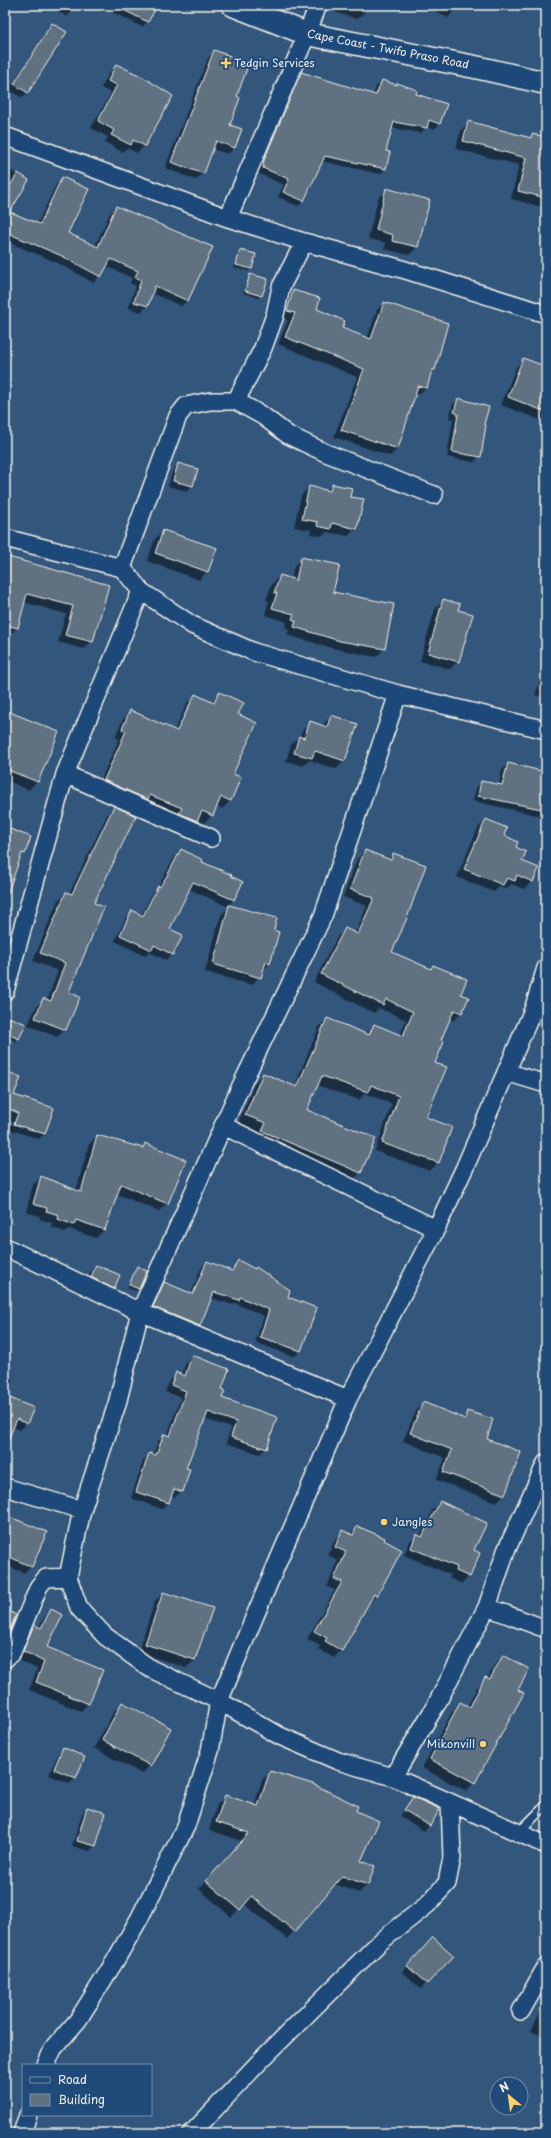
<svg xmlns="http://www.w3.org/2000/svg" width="551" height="2138" viewBox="0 0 551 2138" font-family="'Playpen Sans',sans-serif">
<rect width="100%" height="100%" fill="#32567c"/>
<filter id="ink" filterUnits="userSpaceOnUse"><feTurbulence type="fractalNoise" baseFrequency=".025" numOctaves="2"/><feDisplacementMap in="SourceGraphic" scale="8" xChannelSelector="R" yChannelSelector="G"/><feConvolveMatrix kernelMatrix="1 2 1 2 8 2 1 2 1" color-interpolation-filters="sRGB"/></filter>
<g filter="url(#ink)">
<path fill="#0007" fill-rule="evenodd" d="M49 5H77L67 17Z
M90 5H143L147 22 142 27 107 9 104 12Z
M338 5H366L364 13 357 19 335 12Z
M425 5H458L448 18Z
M53 25 28 92 22 98 9 90 47 30Z
M214 51 235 97 229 126 234 148 228 154 212 149 203 173 196 180 165 168 208 58Z
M116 66 172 97 144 146 137 153 127 148 122 152 105 142 108 137 91 128 111 93 101 88 109 73Z
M302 74 373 95 376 87 382 81 396 86 398 84 415 95 440 124 434 129 426 127 421 133 392 128 385 152V169L380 174 321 161 303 201 298 206 278 197 284 185 258 173 259 166 296 79Z
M468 123 529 138 532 135 546 138V208L511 199 519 165 456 149 461 130Z
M5 167 27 180 8 212 37 224 56 185 62 178 67 234 95 246 110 213 116 207 188 300 181 306 152 293 147 306 141 312 128 308 136 286 130 283 132 278 106 266 94 283 56 262 5 241Z
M387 190 429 200 417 247 409 255 384 249 386 243 368 239 378 198Z
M241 251 255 255 249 271 234 268Z
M251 275 266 280 259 298 243 293Z
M293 291 341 328 367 339 377 310 384 303 434 370 430 373 426 388 418 395 415 394 397 449 390 456 334 437 357 377 278 344 288 320 280 318 286 298Z
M524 359 546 374V422L501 405 516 367Z
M459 399 482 425 480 456 474 462 447 457 453 419 449 418 453 404Z
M179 464 197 469 192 486 187 491 168 486 173 469Z
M332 485 349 497 356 528 348 536 327 532 322 536 310 534 311 530 294 527 301 496 309 487 326 491Z
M163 531 207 571 199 580 147 561 155 539Z
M5 557 108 585 92 641 84 649 58 642 66 614 24 602 17 628 9 635 5 634Z
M302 558 332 593 393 605 384 649 376 657 332 648 287 635 289 629 285 627 287 622 265 615 269 601 266 600 272 584 280 576 291 579 294 566Z
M444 600 457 610 458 661 450 669 420 661 435 609Z
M546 664V699L535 695Z
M220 693 237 715 232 775 240 778 230 801 222 809 216 806 212 815 204 823 197 820 189 828 97 788 119 739 115 737 123 719 131 712 174 731 187 703 195 695 211 702ZM189 703H191L175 736 174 735Z
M5 711 37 781 29 790 5 780Z
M331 716 344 761 336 769 309 760 303 766 286 761 291 745 299 737 302 731 310 722 322 726Z
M508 764 546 772V817L473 801 476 788 481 782 499 785 502 770Z
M114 808 92 904 68 993 65 1029 57 1037 28 1025 36 1007 43 1000 47 1001 58 971 33 961 58 900 66 893 69 894 107 815Z
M486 820 515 848 520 862 532 881 524 889 511 884 506 889 500 886 494 892 457 877 478 828Z
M181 850 234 900 227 906 189 889 169 929 172 954 166 960 149 952 145 956 115 941 126 918 132 911 141 916 152 894 158 887 175 856Z
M365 851 388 860 393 854 391 952 430 970 433 966 459 995 467 998 461 1013 453 1021 449 1019 440 1041 433 1063 424 1118 438 1162 430 1171 375 1151 392 1104 365 1093 359 1100 317 1085 306 1110 374 1139 360 1173 352 1181 255 1139 258 1132 238 1123 255 1082 263 1074 294 1087 319 1027 327 1019 365 1035 374 1025 400 1035 406 1020 379 1008 374 1013 314 982 337 937 345 929 355 934 367 906 343 897 357 859Z
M228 906 276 919 273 931 270 963 252 985 205 972 221 915 229 907Z
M9 1018 18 1039 16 1041 5 1037V1025Z
M5 1072 12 1096 45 1133 39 1139 5 1128V1122L43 1134V1132L5 1120Z
M97 1136 141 1148 145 1144 167 1203 159 1211 117 1194 104 1230 96 1238 69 1229 65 1232 51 1227 52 1223 39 1219 40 1216 26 1212 33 1185 41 1177 76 1191 89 1144Z
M238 1261 286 1297 316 1308 300 1351 294 1357 255 1342 264 1316 235 1303 233 1305 211 1298 199 1326 194 1332 148 1313 159 1289 165 1283 191 1294 201 1268 207 1262 230 1271Z
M96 1266 114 1288 108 1293 86 1283 91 1271Z
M137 1268 146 1271 136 1291 127 1288Z
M192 1356 220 1390V1399L266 1448 260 1454 226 1443 231 1428 204 1419 185 1468 182 1491 175 1497 170 1496 168 1502 162 1509 131 1498 143 1461 150 1454 153 1455 158 1441 165 1435 167 1436 181 1397 165 1392 170 1380 176 1374 181 1375 186 1363Z
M5 1397 27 1423 20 1430 12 1427 5 1444Z
M423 1403 461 1419 468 1413 486 1439 520 1452 504 1495 496 1502 436 1480 445 1458 403 1441 416 1411Z
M440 1502 473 1551 469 1576 462 1584 449 1578 451 1575 404 1555 409 1542 417 1535 419 1537 433 1509Z
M5 1515 45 1533 31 1566 24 1573 5 1565Z
M358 1527 376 1596 369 1603 341 1650 334 1658 318 1649 320 1646 307 1639 335 1590 327 1587 338 1560 327 1555 335 1539 343 1531 350 1534Z
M163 1593 195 1660 186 1668 138 1652 155 1601Z
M51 1610 46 1647 88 1703 81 1711 29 1690 37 1669 16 1659 27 1633 34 1626 38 1628 44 1618Z
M503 1656 517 1691 474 1783 466 1791 422 1768 452 1712 460 1704 467 1707 477 1687 487 1679 495 1664Z
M122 1703 150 1765 142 1774 94 1748 114 1711Z
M63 1749 83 1757 75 1778 69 1783 49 1775 58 1754Z
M271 1772 355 1811 360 1861 374 1866 367 1885 359 1893 334 1884 287 1939 244 1904 231 1917 199 1889 242 1841 209 1830 217 1805 225 1797 254 1806 262 1780Z
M413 1798 430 1825 424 1831 400 1816Z
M87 1808 105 1813 95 1846 89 1851 72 1846 82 1814Z
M428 1944 452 1956 421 1989 402 1972Z
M546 2000V2038L531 2031Z"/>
<path fill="#607281" stroke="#f4f1e8" d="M113 5H145L155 10 148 22Z
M52 23 67 32 28 93 14 84Z
M214 50 249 63 237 96 240 98 230 125 242 129 235 148 216 141 204 174 171 162Z
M116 64 143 77 173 96 145 146 133 140 131 145 111 135 114 130 98 121 117 85 108 81Z
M301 72 376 95 382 80 397 85V83L417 90 416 94 447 104 440 124 429 120 427 128 394 122 386 151 390 152 386 169 325 156 304 201 283 192 289 179 263 168 264 160Z
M468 121 531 138 532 134 546 137V198L518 191 526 158 463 141Z
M18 173 29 180 10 212 40 224 62 177 89 189 68 233 98 247 116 206 213 247 188 301 155 286 148 306 134 302 141 280 135 277 138 271 111 259 101 277 62 256 5 232V194Z
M386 188 430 200 418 247 392 241 393 235 376 230Z
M240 250 256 254 252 269 236 265Z
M250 274 268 279 262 296 245 291Z
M293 290 320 298 317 309 345 321 342 328 371 339 384 302 448 323 435 370H432L427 388 418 386 398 449 341 430 364 369 285 337 295 313 287 311Z
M523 358 544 366 542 371 546 373V412L508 397Z
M458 398 489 407 484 424 486 425 481 457 452 452 458 414 454 412Z
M178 463 198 469 193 486 173 481Z
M332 484 352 488 350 497 364 499 357 529 332 523 331 529 317 526 318 522 302 519 309 486 330 491Z
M163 530 217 548 208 572 155 553Z
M5 556 109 585 93 642 65 635 73 606 27 594 18 628 5 625Z
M301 557 340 565 333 592 394 604 385 649 340 641 294 627 296 621 292 619 294 614 272 608 277 593H274L280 575 296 580Z
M443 599 460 604 458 610 473 614 459 662 428 653Z
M219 692 244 703 238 714 257 723 233 774 241 777 231 801 221 797 213 816 202 811 197 821 179 813 182 808 150 795 148 799 144 798 104 780 126 731 122 729 130 710 177 731 195 694 214 703Z
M5 710 59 732 38 782 5 769Z
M331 715 358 724 345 761 315 751 312 758 294 753 299 736 304 738 310 721 327 727Z
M508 763 546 772V810L478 796 481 781 502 785Z
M114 806 136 816 94 903 104 907 69 992 80 997 66 1030 35 1018 43 998 51 1001 65 963 40 953 66 892 72 894Z
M486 819 507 828 504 835 518 842 516 847 526 852 522 861 539 868 533 882 517 875 515 881 507 878 503 885 464 869Z
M5 827 31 837 25 854 22 853 7 895H5Z
M181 849 203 860 202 862 232 875 231 876 243 882 234 900 193 882 170 929 183 935 173 955 154 945 152 950 120 935 132 910 143 916 158 886 160 887 168 874Z
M365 850 391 860 393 853 426 865 407 918 392 952 431 969 433 965 467 979 461 994 469 997 462 1013 454 1010 441 1040 444 1042 435 1063 447 1067 426 1117 452 1127 439 1163 382 1143 399 1096 371 1085 368 1092 322 1076 307 1110 376 1138 361 1173 262 1131 266 1123 245 1115 263 1073 297 1087 327 1018 369 1035 374 1024 403 1036 413 1012 386 999 383 1005 321 974 345 928 358 934 374 898 350 889Z
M229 905 277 918 274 930 279 932 270 964 266 962 261 978 213 964Z
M9 1017 26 1024 19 1039 5 1033V1026Z
M5 1071 21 1077 14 1095 54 1108 45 1134 14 1124 18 1113 9 1109 5 1115Z
M97 1135 143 1148 145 1143 186 1160 168 1204 121 1184 105 1230 76 1220 74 1225 58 1219 59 1215 46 1211 47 1208 33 1204 41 1176 81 1192Z
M238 1260 255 1269 256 1267 290 1290 288 1297 317 1308 301 1351 260 1337 269 1310 240 1297 239 1300 214 1292 200 1326 153 1307 164 1282 193 1294 207 1261 232 1271Z
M96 1265 120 1275 114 1289 91 1277Z
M137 1266 147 1271 139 1289 129 1285Z
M192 1355 229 1369 222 1389 225 1390 222 1398 277 1417 267 1449 231 1437 236 1422 208 1412 186 1468 190 1469 183 1492 174 1489 169 1503 136 1492 149 1453 156 1455 164 1434 170 1436 186 1391 171 1385 176 1372 185 1376Z
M5 1396 34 1408 27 1424 17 1419 5 1447Z
M423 1402 465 1419 467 1411 493 1419 487 1439 521 1452 505 1495 443 1472 452 1450 410 1433Z
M440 1501 487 1523 474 1550 480 1553 470 1577 456 1571 457 1567 411 1548 416 1534 422 1537Z
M5 1515 47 1532 32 1567 5 1555Z
M357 1526 385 1538 384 1540 402 1550 377 1596 374 1594 342 1651 325 1641 327 1638 314 1631 342 1582 334 1579 346 1552 335 1547 342 1530 353 1535Z
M163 1592 213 1608 195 1660 145 1644Z
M5 1609 16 1615 5 1642Z
M51 1609 63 1615 47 1647 103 1670 89 1704 36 1682 44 1662 23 1651 34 1625 41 1628Z
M503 1655 529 1669 518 1690 524 1693 475 1783 430 1759 460 1702 470 1707 485 1677 490 1679Z
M122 1702 171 1728 151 1766 102 1740Z
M63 1747 85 1757 76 1778 54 1769Z
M270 1771 313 1784 358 1806 356 1811 379 1821 361 1861 375 1866 368 1885 342 1876 295 1932 252 1896 240 1910 206 1881 249 1833 216 1822 225 1795 258 1806Z
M413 1797 440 1809 430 1826 404 1810Z
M87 1807 106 1813 96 1846 77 1841Z
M433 1937 454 1956 427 1984 407 1966Z"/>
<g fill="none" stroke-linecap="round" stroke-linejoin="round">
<g stroke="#f4f1e8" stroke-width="11">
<path id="service" d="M519 1832 546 1805"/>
</g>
<g stroke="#f4f1e8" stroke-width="20">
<path id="minor" d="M5 136 228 218 304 242 281 287 275 315 263 348 236 401 263 416 288 435 326 453 434 495
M228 218 307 34 318 5
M304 242 402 269 546 314
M5 538 122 568 141 591 192 625 254 652 398 694 546 730
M122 568 178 416 186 406 210 401H236
M141 591 65 774 211 838
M398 694 323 916 239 1090 140 1312 117 1404 82 1510 68 1577 79 1608 105 1636 151 1669 219 1701 280 1736 338 1761 393 1777 546 1845
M5 991 65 774
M506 1072 546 1084
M224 1126 436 1229
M5 1247 140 1312 348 1399
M5 1487 82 1510
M487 1607 546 1629
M5 1659 12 1652 39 1586 46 1578 68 1577
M393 1777 436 1705 487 1607 506 1551 546 1463
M521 2011 546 1967
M46 2065 53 2049 78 2020 115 1961 139 1919 186 1826 210 1751 219 1701 279 1559 348 1399 436 1229 465 1167 533 1010 546 968
M22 2133 28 2115
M192 2133 262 2059 380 1942 427 1905 447 1883 452 1858 450 1803"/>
</g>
<g stroke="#f4f1e8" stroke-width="25">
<path id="secondary" d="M233 5 307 34 480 68 546 83"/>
</g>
<use href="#service" stroke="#1f4a7a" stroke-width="8"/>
<use href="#minor" stroke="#1f4a7a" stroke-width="17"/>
<use href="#secondary" stroke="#1f4a7a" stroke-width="22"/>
</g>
</g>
<g fill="#ffd166" stroke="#1f4a7a" stroke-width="1.5">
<path d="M224 57h4v4h4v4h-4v4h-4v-4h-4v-4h4z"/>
<circle cx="384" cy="1522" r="4"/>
<circle cx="483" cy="1744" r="4"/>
</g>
<g text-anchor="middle" stroke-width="4" stroke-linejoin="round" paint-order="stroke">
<g font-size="11" fill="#f4f1e8" stroke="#1f4a7a">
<text transform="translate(388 49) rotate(11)" y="4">Cape Coast - Twifo Praso Road</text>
</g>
<g font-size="11" fill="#f4f1e8" stroke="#1f4a7a" text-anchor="start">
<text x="234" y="67">Tedgin Services</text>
<text x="392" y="1526">Jangles</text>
<text x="475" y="1748" text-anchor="end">Mikonvill</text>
</g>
</g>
<rect width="551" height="2138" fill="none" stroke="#1f4a7a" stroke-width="20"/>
<rect x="10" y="10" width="531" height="2118" fill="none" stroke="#f4f1e8" stroke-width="1.5" filter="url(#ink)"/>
<rect x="22" y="2064" width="130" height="52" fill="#1f4a7a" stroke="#748da6"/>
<rect x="30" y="2077" width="20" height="6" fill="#1f4a7a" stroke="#748da6"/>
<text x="58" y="2084" font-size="12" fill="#f4f1e8">Road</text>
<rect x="30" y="2094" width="20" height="12" fill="#607281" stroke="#748da6"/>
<text x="58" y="2104" font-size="12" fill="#f4f1e8">Building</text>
<g transform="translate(509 2096) rotate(331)"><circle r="19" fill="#1f4a7a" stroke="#748da6"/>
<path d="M0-3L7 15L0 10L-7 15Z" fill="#ffd166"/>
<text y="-6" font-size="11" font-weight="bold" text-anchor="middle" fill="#f4f1e8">N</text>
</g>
</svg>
